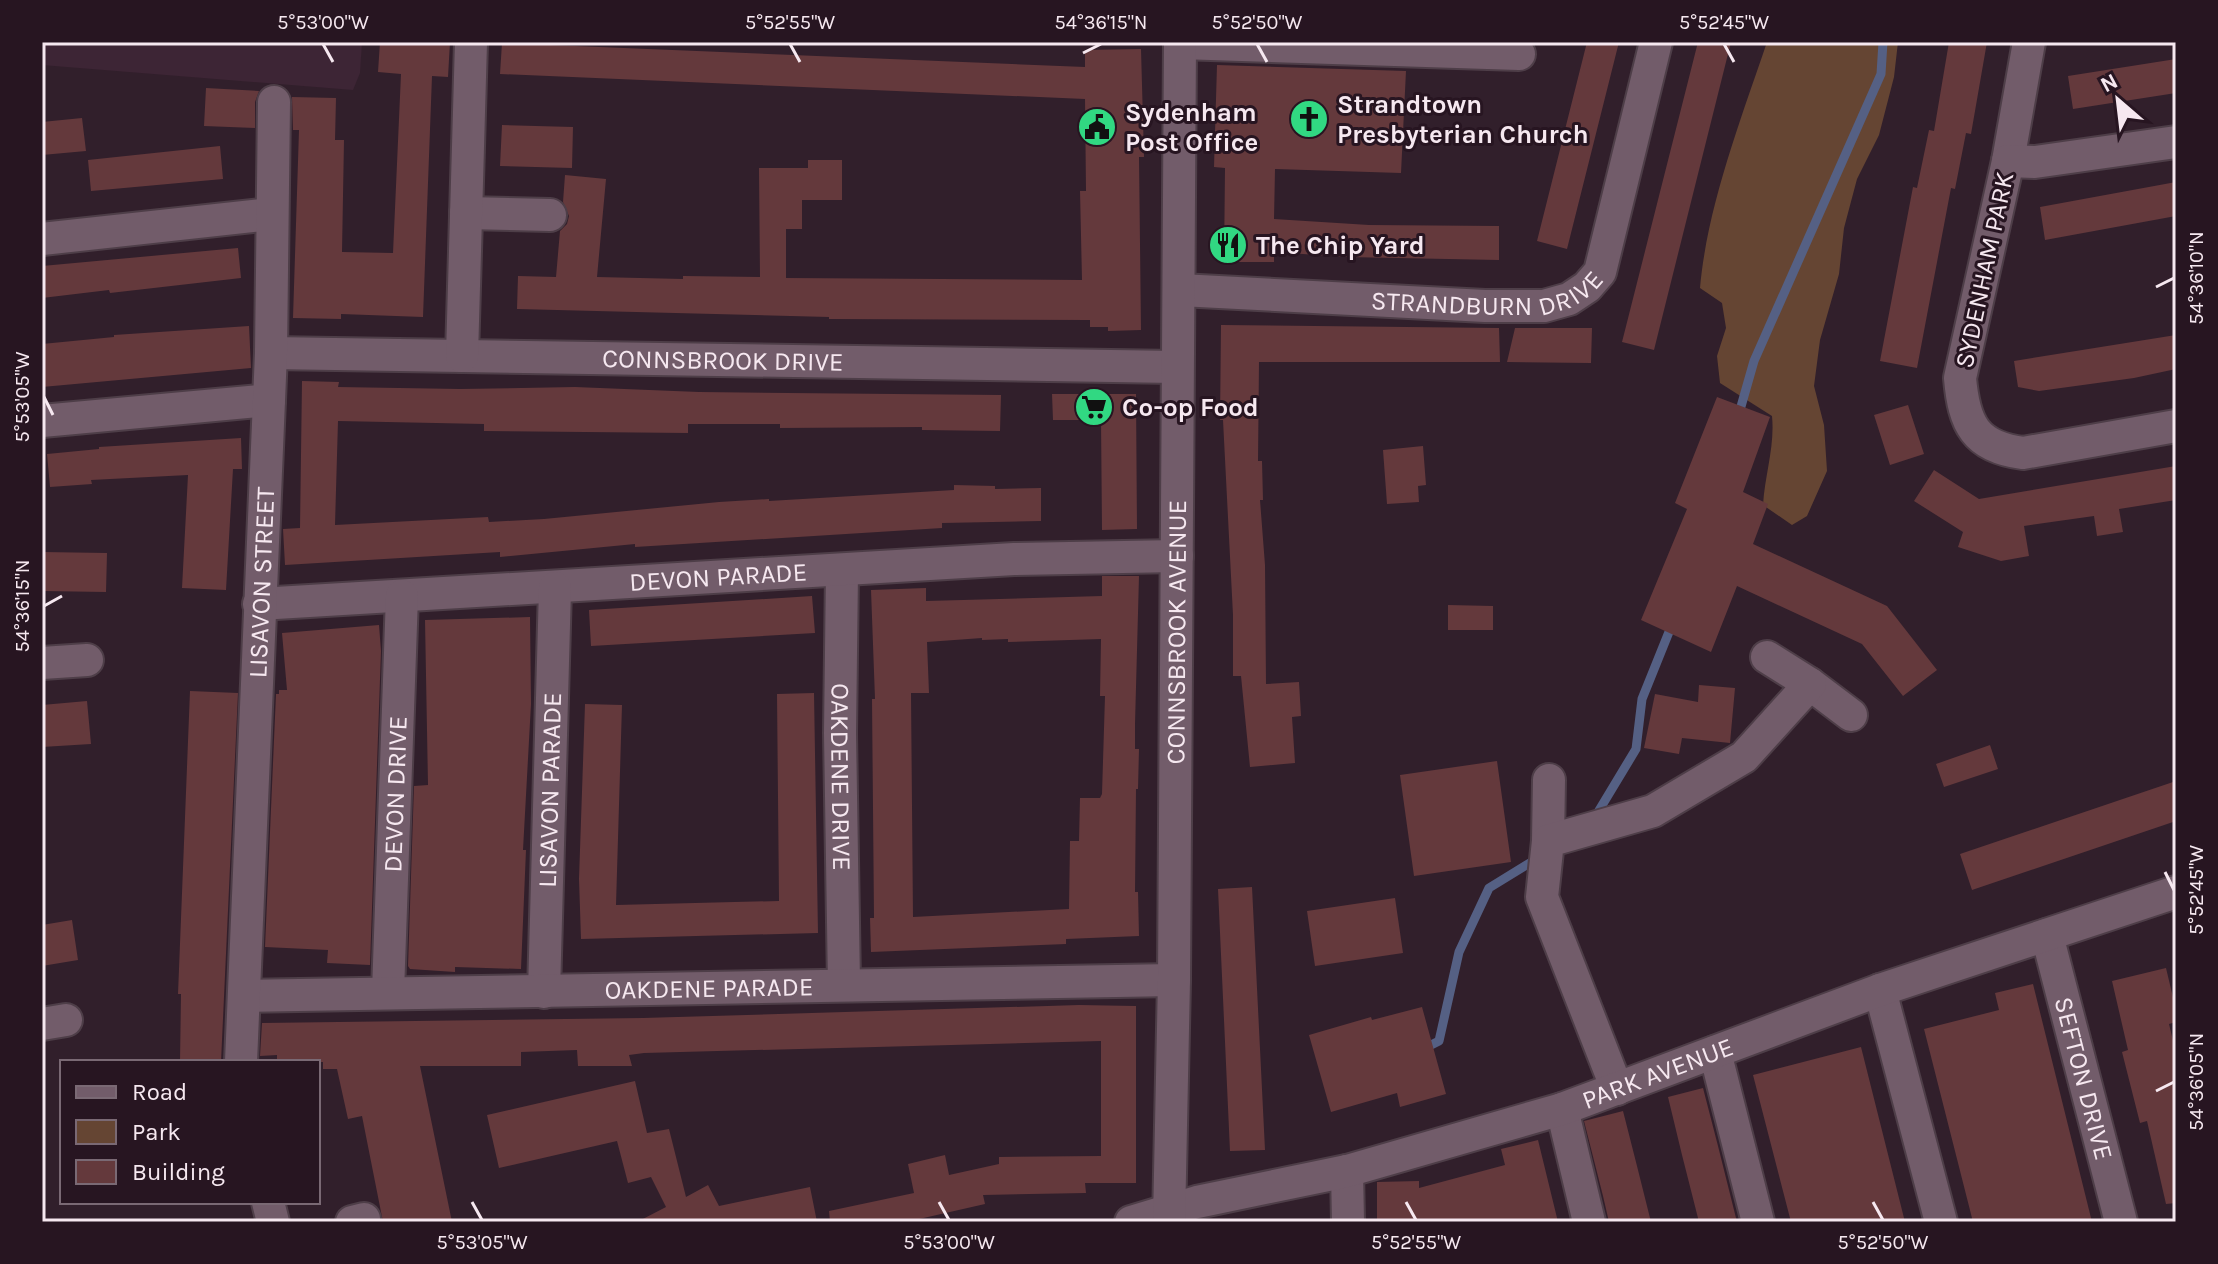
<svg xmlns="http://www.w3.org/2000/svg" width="2218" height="1264" viewBox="0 0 2218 1264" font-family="Karla,sans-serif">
<rect width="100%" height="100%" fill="#311f2b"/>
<path fill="#3d2535" d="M42 42H362L360 73 353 90 42 65Z"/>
<path fill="#654533" d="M1767 42H1898L1894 77 1879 135 1857 179 1844 228 1839 274 1820 340 1814 386 1824 425 1827 471 1807 516 1792 525 1763 505C1765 474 1775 446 1772 416L1720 383 1717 356 1726 328 1722 303 1700 288C1707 207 1741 119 1767 42Z"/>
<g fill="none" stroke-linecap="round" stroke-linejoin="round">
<path stroke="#556084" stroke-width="9" d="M1738 417 1754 361 1881 74 1883 42
M1595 817 1636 749 1642 699 1673 622
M1423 1049 1439 1041 1459 952 1489 888 1538 858"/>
</g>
<path fill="#64393c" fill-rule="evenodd" d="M380 42H450L448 77 432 76 423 317 341 314V319L293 318 299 130H293L292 97 336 98 335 140H344L342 252 393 253 401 74 378 72Z
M1587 42H1619L1567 249 1537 241Z
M1698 42H1731L1654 350 1622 342Z
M1949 42H1987L1971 134 1966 133 1955 189 1951 188 1917 368 1880 361 1913 187 1917 188 1929 130 1934 131Z
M502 43 1085 67V50L1141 49 1144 157H1139L1141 330 1108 331V327H1090V320L829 319V317L517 309 518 276 556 277 560 231 567 224 569 216 563 202 565 175 606 179 597 277 683 279V276L760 277 759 168H808V160H842V200H802V229H786V278L1082 280 1080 191H1086L1085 99 500 74Z
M2176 59V93L2073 109 2068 76Z
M1217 65 1406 71 1401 173 1275 169 1274 219 1369 225 1499 226V260L1346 257 1274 252V262H1224L1225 168 1214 167Z
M206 88 259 91 255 102V128L204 126Z
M82 118 86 151 42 155V122Z
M502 125 573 127 572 168 500 166Z
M220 146 223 179 91 191 88 160Z
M2176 182V216L2045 240 2040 207Z
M238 248 241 278 110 293 109 290 42 298V266Z
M1221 325 1499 328 1500 362H1259L1258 461H1262L1263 500H1260L1265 565 1266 684 1299 682 1301 716 1292 717 1295 763 1250 767 1241 676H1233V615L1223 420H1220Z
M249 326 251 368 42 387V344L114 337V335Z
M1515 328H1592L1591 363 1507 362Z
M2176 335V369L2134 378 2039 391 2018 387 2014 361Z
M302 381 339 382 338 387 460 389 575 387 699 392 1001 395 1000 431 922 430V427L780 428V424H688V433L484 431V424L338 421 335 525 488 517 489 522 544 519 719 502 769 499V501L954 490V485L995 486V489L1041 488V521L942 523V528L635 547V544L500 557V552L285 565 283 529 300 528Z
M1052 394H1136L1137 529 1102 530 1101 420H1053Z
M1717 397 1770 417 1743 492 1768 504 1753 544 1887 606 1937 670 1903 696 1862 644 1737 586 1711 652 1641 620 1687 509 1675 503Z
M1908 405 1924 454 1890 465 1874 415Z
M241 438 242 469H233L226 590 182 588 188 475 91 480 92 484 50 487 47 454 99 449V447Z
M1423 446 1426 485 1418 486 1419 502 1387 504 1383 450Z
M2176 466V500L2119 509 2123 532 2097 536 2094 516 2024 526 2029 556 2001 561 1958 547 1963 532 1914 501 1934 470 1979 499Z
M42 552 107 553 106 592 42 591Z
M1102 576H1139L1135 724V749H1139L1138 789H1136L1135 892H1138L1139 936 1066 939V944L871 952 870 918H874L872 699H875L871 590 926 588V601L1102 596ZM982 638V640L1008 639V642L1101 639 1100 696H1105L1102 794 1100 798H1080L1079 841H1070L1069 909 913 917 911 693H929L927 642Z
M812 596 815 633 591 646 589 610Z
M1448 605 1493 606V630H1448Z
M530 617 531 704 523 850H526L521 969 455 967V972L410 969 408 966 414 786 428 785 425 620Z
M379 625 381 651 370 965 327 963 328 950 265 947 276 694H279V690H287L282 633Z
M1699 685 1735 688 1730 743 1682 738 1679 754 1644 748 1655 694 1698 702Z
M190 691 238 693 221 1062H180L181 994H178Z
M814 693 818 933 581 939 579 879 585 704 622 705 616 905 779 901 777 694Z
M87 701 91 744 42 747V705Z
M1990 745 1998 769 1944 787 1936 764Z
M1497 761 1511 862 1414 876 1400 775Z
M2176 781V821L1972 890 1960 854Z
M1252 887 1265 1150 1230 1151 1218 889Z
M1395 898 1403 953 1315 966 1307 911Z
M72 920 78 960 42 966V925Z
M2166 968 2176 1010V1022L2169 1024 2176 1053V1203L2166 1204 2147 1121 2140 1123 2122 1052 2128 1050 2112 981Z
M2033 984 2092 1222H1973L1924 1029 1999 1010 1995 993Z
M1079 1005 1136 1006V1183H1085L1086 1193 983 1195 985 1204 906 1222H830L829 1211 914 1193 908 1164 945 1155 949 1175 999 1164V1157L1101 1156V1041L644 1053 629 1055 632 1066H578L577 1050 521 1052V1066H420L452 1222H383L362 1116 348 1119 337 1069H323V1062H277V1055L260 1056 262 1023 643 1018Z
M1422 1007 1446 1094 1400 1107 1397 1093 1331 1112 1309 1035 1371 1017 1372 1020Z
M1861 1047 1905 1222H1791L1753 1075Z
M635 1081 647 1133 669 1129 686 1197 708 1185 719 1206 810 1187 817 1222H637L666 1207 651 1177 628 1183 617 1141 499 1168 487 1115Z
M1703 1088 1718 1146 1737 1222H1699L1682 1155 1668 1097Z
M1623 1111 1637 1166 1651 1222H1609L1603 1196 1584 1121Z
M1538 1140 1558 1222H1377V1182L1419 1181V1188L1505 1165 1501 1149Z"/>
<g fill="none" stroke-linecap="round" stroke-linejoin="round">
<g stroke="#4e3e48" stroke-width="36">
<g id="street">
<path d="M2029 42 2008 161 1960 378C1964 424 1975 447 2023 453L2176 426"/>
<path d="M1180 43 1519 54"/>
<path d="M2008 161 2035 162 2176 142"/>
<path d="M466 213 550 215"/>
<path d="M42 239 271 214"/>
<path id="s1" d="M1180 290 1485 306H1544L1569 299 1587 287 1600 272 1656 42"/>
<path id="s2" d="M271 353 1176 367"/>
<path d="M462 356 471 42"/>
<path d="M42 421 269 400"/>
<path id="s3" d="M842 571 840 733 844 984"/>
<path id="s4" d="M259 604 1014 559 1177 556"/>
<path d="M42 663 87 660"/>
<path d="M1810 684 1851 715"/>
<path d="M1548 841 1549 780"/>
<path id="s5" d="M2047 935 2121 1222"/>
<path d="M1880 990 1941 1222"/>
<path id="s6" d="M388 992 402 596"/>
<path id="s7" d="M544 992 555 588"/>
<path id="s8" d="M245 996 1174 980"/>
<path d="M42 1024 66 1020"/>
<path d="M1715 1052 1758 1222"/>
<path id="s9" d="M241 1062 271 353 274 102"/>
<path d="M1617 1089 1542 897 1548 841 1653 811 1744 757 1810 684 1767 657"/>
<path d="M1562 1109 1589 1222"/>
<path d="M1347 1171 1348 1222"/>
<path d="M268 1202 273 1222"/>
<path d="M352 1222 364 1219"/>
<path id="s10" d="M1131 1222 1197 1202 1347 1171 1562 1109 1880 990 2176 892"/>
<path id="s11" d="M1169 1222 1174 980 1180 42"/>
</g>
</g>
<use href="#street" stroke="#725c6a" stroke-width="32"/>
</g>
<path fill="none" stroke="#f6e8f0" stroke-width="3" d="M323 44 333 62M790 44 800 62M1257 44 1267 62M1724 44 1734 62M1083 53 1101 44M2156 287 2174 278M44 397 53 415M44 606 62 596M2165 872 2174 890M2156 1091 2174 1082M472 1202 482 1220M939 1202 949 1220M1406 1202 1416 1220M1873 1202 1883 1220"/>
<defs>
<g id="church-disc" transform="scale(2)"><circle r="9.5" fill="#31d882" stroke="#271521"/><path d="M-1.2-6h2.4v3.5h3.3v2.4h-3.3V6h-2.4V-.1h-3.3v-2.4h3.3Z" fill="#111"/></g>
<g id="civic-disc" transform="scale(2)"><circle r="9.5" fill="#31d882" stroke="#271521"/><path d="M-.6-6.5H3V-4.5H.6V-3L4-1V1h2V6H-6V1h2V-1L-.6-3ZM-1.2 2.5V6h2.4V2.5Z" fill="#111"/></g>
<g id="restaurant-disc" transform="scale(2)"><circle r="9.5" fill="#31d882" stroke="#271521"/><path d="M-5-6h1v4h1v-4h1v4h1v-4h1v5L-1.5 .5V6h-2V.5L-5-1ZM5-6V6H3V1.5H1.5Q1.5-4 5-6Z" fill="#111"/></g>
<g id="supermarket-disc" transform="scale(2)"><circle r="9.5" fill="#31d882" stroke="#271521"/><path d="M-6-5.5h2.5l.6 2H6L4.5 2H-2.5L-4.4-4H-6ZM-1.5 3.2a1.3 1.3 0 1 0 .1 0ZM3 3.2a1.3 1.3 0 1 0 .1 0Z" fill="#111"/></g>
</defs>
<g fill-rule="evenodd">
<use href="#church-disc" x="1309" y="119"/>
<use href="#civic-disc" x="1097" y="127"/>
<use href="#restaurant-disc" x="1228" y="245"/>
<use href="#supermarket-disc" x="1094" y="407"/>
</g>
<g text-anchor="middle" stroke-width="6" stroke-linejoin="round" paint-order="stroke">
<g font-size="26" font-weight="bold" fill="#f6e8f0" stroke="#271521" text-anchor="start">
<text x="1337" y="113">Strandtown<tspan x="1337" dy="30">Presbyterian Church</tspan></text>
<text x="1125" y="121">Sydenham<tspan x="1125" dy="30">Post Office</tspan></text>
<text x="1256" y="254">The Chip Yard</text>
<text x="1122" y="416">Co-op Food</text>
</g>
<g font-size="26" fill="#f6e8f0" stroke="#271521">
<text transform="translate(1984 270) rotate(-78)" y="9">SYDENHAM PARK</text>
<text dy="9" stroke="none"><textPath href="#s1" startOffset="310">STRANDBURN DRIVE</textPath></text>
<text dy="9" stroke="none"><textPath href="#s2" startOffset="452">CONNSBROOK DRIVE</textPath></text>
<text dy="9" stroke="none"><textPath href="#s4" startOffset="460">DEVON PARADE</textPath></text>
<text dy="9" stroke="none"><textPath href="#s9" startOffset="480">LISAVON STREET</textPath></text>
<text dy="9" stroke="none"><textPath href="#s11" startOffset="590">CONNSBROOK AVENUE</textPath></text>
<text dy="9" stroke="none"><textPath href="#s3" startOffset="206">OAKDENE DRIVE</textPath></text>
<text dy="9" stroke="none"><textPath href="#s7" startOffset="202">LISAVON PARADE</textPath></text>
<text dy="9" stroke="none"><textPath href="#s6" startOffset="198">DEVON DRIVE</textPath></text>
<text dy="9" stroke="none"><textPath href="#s8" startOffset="464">OAKDENE PARADE</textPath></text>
<text dy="9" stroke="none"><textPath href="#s10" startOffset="548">PARK AVENUE</textPath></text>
<text dy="9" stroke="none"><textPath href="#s5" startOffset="148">SEFTON DRIVE</textPath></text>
</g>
</g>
<rect width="2218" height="1264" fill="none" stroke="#271521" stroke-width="88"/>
<rect x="60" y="1060" width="260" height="144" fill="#271521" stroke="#7a6974" stroke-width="2"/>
<rect x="76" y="1086" width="40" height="12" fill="#725c6a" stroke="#7a6974" stroke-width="2"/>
<text x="132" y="1100" font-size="24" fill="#f6e8f0">Road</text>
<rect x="76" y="1120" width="40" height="24" fill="#654533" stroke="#7a6974" stroke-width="2"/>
<text x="132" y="1140" font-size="24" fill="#f6e8f0">Park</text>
<rect x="76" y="1160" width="40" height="24" fill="#64393c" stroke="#7a6974" stroke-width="2"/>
<text x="132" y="1180" font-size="24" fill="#f6e8f0">Building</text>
<g transform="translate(2118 100) rotate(332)" stroke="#271521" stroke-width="6" paint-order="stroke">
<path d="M0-6L14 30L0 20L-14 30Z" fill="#f6e8f0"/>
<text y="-12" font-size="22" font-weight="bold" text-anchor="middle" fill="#f6e8f0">N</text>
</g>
<rect x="44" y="44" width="2130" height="1176" fill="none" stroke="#f6e8f0" stroke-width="3"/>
<g font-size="20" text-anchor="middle" fill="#f6e8f0">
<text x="323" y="29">5°53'00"W</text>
<text x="790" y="29">5°52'55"W</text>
<text x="1101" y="29">54°36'15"N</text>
<text x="1257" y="29">5°52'50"W</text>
<text x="1724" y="29">5°52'45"W</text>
<text transform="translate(2196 278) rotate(-90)" y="7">54°36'10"N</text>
<text transform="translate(22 397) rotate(-90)" y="7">5°53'05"W</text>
<text transform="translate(22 606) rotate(-90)" y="7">54°36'15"N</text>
<text transform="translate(2196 890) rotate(-90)" y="7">5°52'45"W</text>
<text transform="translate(2196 1082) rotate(-90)" y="7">54°36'05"N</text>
<text x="482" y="1249">5°53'05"W</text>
<text x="949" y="1249">5°53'00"W</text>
<text x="1416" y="1249">5°52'55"W</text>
<text x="1883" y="1249">5°52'50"W</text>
</g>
</svg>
